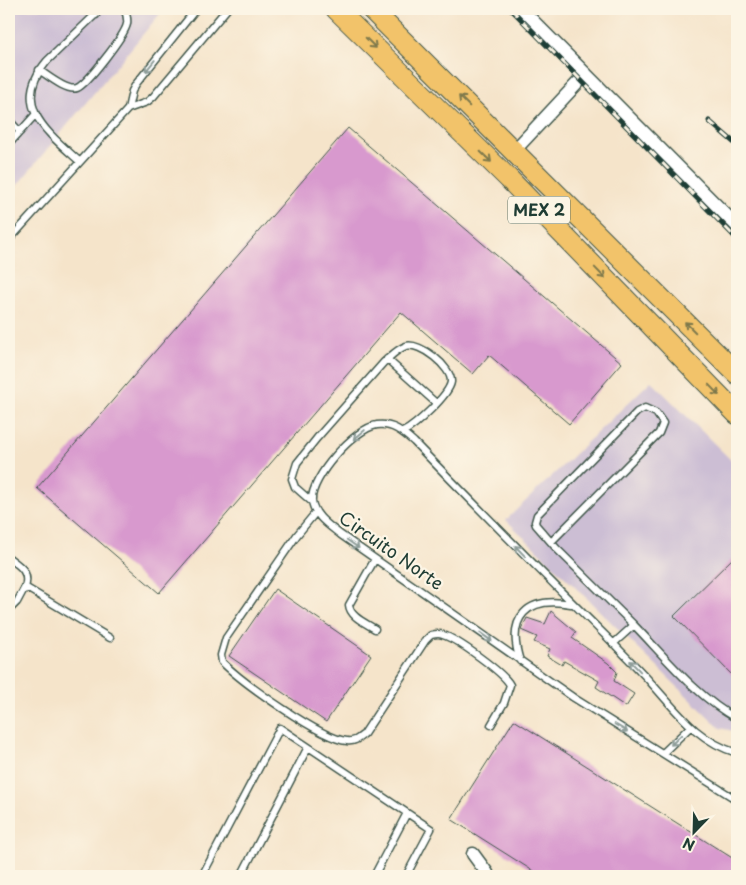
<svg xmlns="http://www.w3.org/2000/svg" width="746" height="885" viewBox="0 0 746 885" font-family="'Playpen Sans',sans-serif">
<rect width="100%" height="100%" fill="#fcf5e5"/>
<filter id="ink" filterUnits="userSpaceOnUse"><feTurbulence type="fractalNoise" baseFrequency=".02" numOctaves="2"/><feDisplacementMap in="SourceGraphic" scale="10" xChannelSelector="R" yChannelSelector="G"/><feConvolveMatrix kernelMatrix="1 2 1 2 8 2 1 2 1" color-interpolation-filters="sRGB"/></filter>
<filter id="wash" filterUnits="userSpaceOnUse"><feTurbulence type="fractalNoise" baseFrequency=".0096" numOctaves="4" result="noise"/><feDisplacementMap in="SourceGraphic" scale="20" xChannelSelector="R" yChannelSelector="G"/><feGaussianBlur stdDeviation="1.12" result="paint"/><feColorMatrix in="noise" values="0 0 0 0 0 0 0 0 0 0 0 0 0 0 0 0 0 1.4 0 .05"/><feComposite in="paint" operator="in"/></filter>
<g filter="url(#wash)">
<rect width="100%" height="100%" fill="#f5e4ca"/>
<path fill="#ccbed4" d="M9 9H164L9 195Z
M651 381 737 466V732L720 728 506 520Z"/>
<g id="blocks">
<path fill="#d899ce" d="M348 128 622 363 569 424 489 355 473 374 401 312 159 593 37 488Z
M737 554V680L674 616Z
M275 589 371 655 326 722 229 656Z
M551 611 576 632 572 638 608 663 617 672 614 681 634 694 626 707 596 687 599 681 564 661 562 665 547 656 550 649 534 642 537 637 521 630 527 618 545 624Z
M514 720 737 861V876H541L451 819Z"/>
</g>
</g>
<g filter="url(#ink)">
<use href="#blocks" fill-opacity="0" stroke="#3f564a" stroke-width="1"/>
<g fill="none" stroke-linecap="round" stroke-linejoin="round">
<g stroke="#3f564a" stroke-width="9">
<path id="service" d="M90 9 96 15
M39 70C47 75 67 92 77 88 87 84 125 35 127 24 128 18 126 13 124 9
M128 109 132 91 136 84 196 9
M9 120 20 132
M9 144 35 115
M79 161C47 132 10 105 47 61L101 9
M9 240 128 109 147 102 153 97 227 9
M387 359 436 403
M312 502 295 487 292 479 297 463 317 438 384 362C390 357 397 349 406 346 420 342 452 367 451 382 449 395 415 426 403 432
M316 512 297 535 226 638 221 655 222 662C242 682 321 739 347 741 355 742 359 738 364 734L425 641 431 635C435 634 439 633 443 635 457 639 504 673 510 685L504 703 491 725
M551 542 659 433 663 423 656 413 645 408 637 412 537 515 535 522 536 525 557 549 634 625
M9 558C20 566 30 572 25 587
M375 559 349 605C350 617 366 623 375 629
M9 610 17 602 25 587 110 638
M613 644 634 625C665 657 698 698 737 719
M520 661C506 617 527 596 571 604
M663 753 690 727
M737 753C698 741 679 714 653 685 641 671 627 658 614 644 546 577 480 510 414 442 403 432 392 423 377 425 355 428 310 478 312 501 314 516 330 526 341 535L574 698 737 800
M202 876 280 728 431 829 406 876
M241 876 308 747
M374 876 407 813"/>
</g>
<g stroke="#3f564a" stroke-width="15">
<path id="minor" d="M521 9 737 226
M514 151 586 74
M473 854 487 873"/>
</g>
<g stroke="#3f564a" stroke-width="22">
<path id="primary" d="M336 9 509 179 737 414
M371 9 737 374"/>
</g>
<use href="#service" stroke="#fff" stroke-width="6"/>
<use href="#minor" stroke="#fff" stroke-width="12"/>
<use href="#primary" stroke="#f2c36a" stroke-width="20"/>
<g stroke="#1f3d34" stroke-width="5">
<path id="rail" d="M511 9 737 239
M709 121 737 145"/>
</g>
<use href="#rail" stroke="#fcf5e5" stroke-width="3" stroke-dasharray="9" stroke-linecap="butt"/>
</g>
<defs><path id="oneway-shaft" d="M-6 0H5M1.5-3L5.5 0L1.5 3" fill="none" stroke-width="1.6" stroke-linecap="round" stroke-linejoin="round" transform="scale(1.25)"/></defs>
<g stroke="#7e794c">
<use href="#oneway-shaft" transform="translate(371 43) rotate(45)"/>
<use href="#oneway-shaft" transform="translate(464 101) rotate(-135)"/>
<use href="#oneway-shaft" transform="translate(486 157) rotate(44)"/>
<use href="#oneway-shaft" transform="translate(600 273) rotate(46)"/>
<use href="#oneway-shaft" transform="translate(690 327) rotate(-135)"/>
<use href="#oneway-shaft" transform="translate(714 390) rotate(46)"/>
</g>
<g stroke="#8f9e9a">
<use href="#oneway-shaft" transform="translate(150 66) rotate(129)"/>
<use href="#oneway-shaft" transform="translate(359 435) rotate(140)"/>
<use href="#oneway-shaft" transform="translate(353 544) rotate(35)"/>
<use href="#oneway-shaft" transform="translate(520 551) rotate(-134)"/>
<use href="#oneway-shaft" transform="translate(486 637) rotate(36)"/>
<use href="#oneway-shaft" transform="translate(635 666) rotate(-134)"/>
<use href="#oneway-shaft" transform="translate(621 728) rotate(31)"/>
<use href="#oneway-shaft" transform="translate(676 740) rotate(135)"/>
</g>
</g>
<g text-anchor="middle" stroke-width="4.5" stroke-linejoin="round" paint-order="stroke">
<rect fill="#fcf5e5" stroke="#617469" stroke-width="1" x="508" y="196.5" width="62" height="27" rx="4"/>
<g font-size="16" font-weight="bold" fill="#1f3d34">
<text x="539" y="216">MEX 2</text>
</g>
<g font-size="18" fill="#1f3d34" stroke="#fcf5e5">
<text transform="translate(391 551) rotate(35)" y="6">Circuito Norte</text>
</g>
</g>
<rect width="746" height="885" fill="none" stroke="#fcf5e5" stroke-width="30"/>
<g transform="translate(694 832) rotate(203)" stroke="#fcf5e5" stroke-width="4" paint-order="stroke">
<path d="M0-4L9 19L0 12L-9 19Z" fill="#1f3d34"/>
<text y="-8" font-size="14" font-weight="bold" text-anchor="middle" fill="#1f3d34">N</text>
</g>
</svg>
